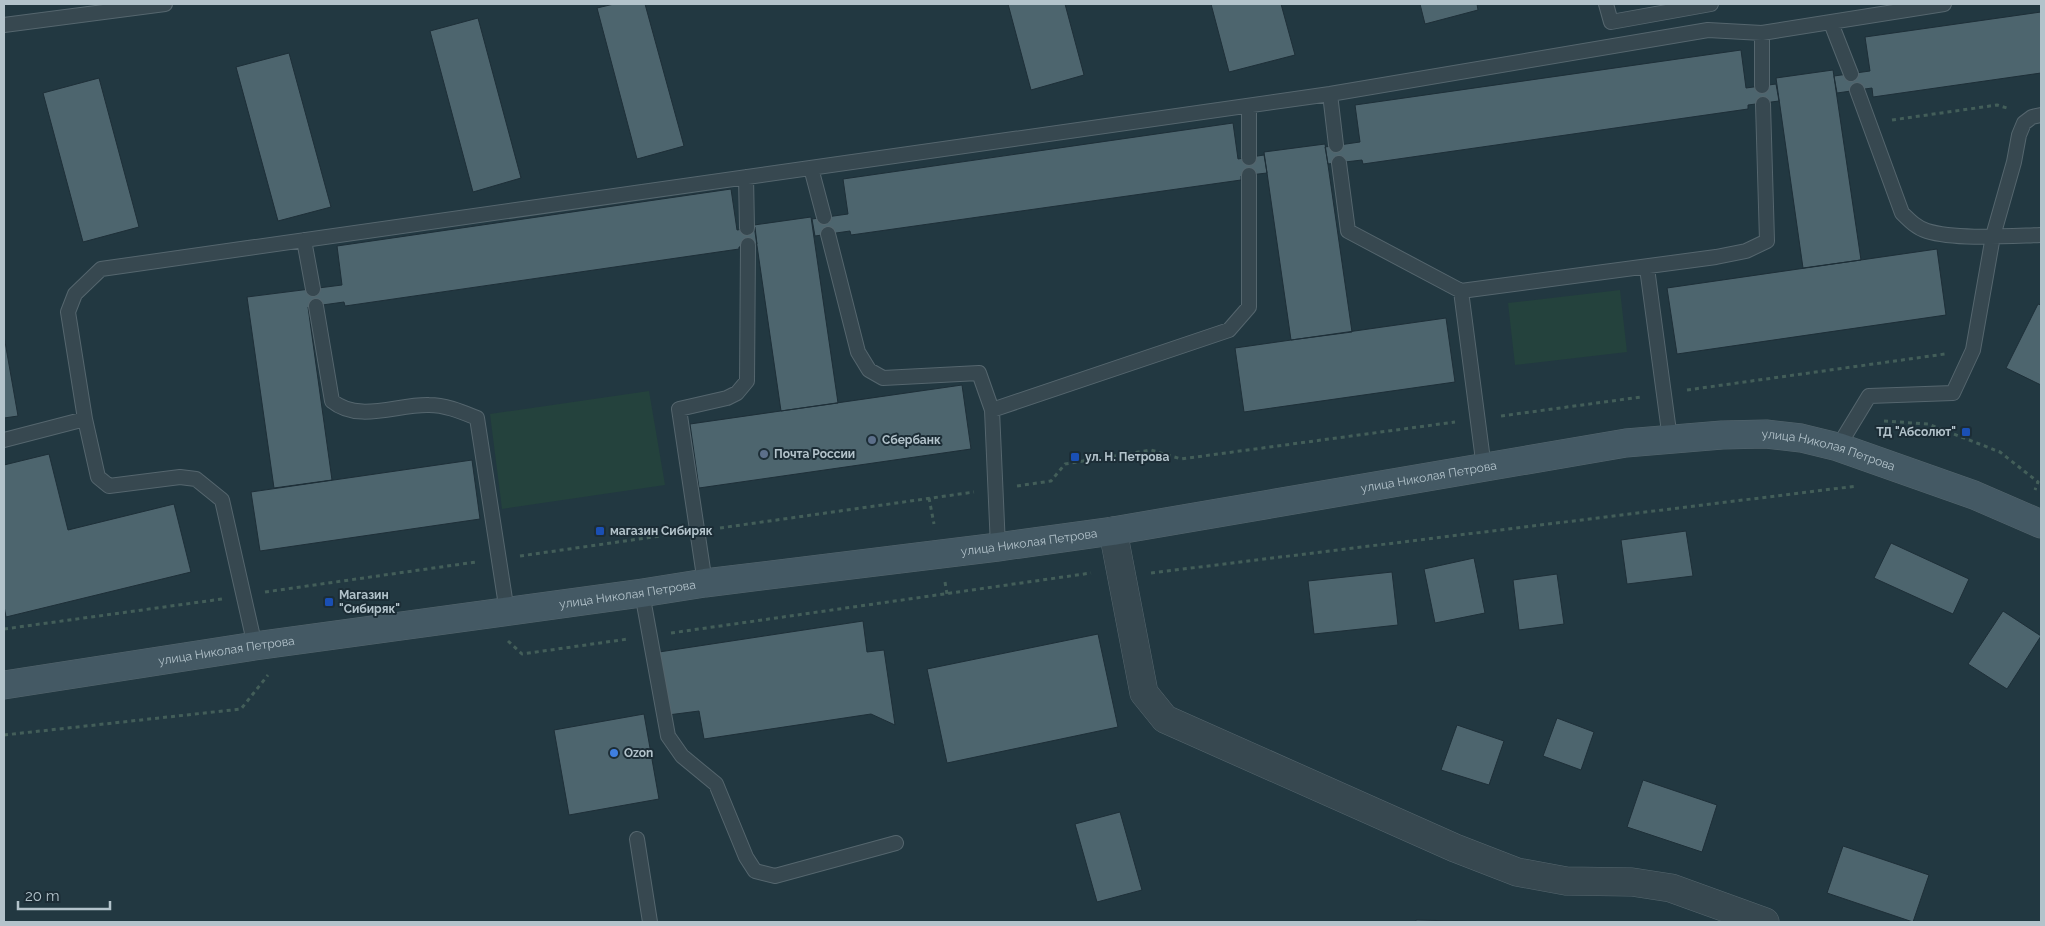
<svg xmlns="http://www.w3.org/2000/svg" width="2045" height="926" viewBox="0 0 2045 926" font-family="Raleway,sans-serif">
<rect width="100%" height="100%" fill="#223841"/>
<path fill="#24423d" d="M1620 290 1627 352 1515 365 1508 303Z
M649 391 665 485 502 509 490 414Z"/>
<path fill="#4d656e" stroke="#1e2f38" d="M614 4H645L684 146 637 159 597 8Z
M1008 4H1065L1084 75 1031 90Z
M1211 4H1281L1295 55 1229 72Z
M1420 4H1477L1478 10 1425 24Z
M2041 12V73L1873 97 1872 88 1837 93 1834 76 1870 71 1865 37Z
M478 18 521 178 473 192 430 31Z
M1741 50 1746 88 1776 84 1779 101 1748 105V109L1363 164 1362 160 1328 164 1325 147 1360 142 1355 105Z
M289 53 331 207 278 221 236 67Z
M1833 70 1861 260 1803 268 1776 78Z
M99 78 139 227 83 242 43 93Z
M1233 123 1238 159 1264 155 1267 173 1241 176V180L851 235 850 231 815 236 812 219 848 214 843 179Z
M1325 144 1352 332 1291 340 1264 152Z
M731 189 737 230 755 227 757 244 739 247V249L345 306 344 302 308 307 332 480 274 488 247 297 342 285 337 246Z
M811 217 838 403 781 411 754 225Z
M1937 249 1946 315 1677 354 1667 288Z
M2038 304 2041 305V385L2006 368Z
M1446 318 1455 382 1244 412 1235 348Z
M4 336 18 416 4 418Z
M962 385 971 449 699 488 690 424Z
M49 454 68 530 174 504 191 572 6 617 4 606V465Z
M472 460 480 519 260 551 251 492Z
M1686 531 1693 576 1627 584 1621 540Z
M1891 543 1969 579 1953 614 1874 578Z
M1474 558 1485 613 1435 623 1424 569Z
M1392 572 1398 625 1314 634 1308 581Z
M1557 574 1564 624 1519 630 1513 580Z
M2003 611 2041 636 2007 689 1968 664Z
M863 621 867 652 884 650 895 725 871 714 704 739 699 711 668 715 659 652Z
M1098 634 1118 727 947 763 927 669Z
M644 714 659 799 569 815 554 730Z
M1557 718 1594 732 1581 770 1543 756Z
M1457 725 1504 741 1489 785 1441 770Z
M1643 780 1717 805 1702 852 1627 827Z
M1120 812 1142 890 1097 902 1075 824Z
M1843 846 1929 875 1913 922 1827 893Z
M1416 920 1496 922H1416Z"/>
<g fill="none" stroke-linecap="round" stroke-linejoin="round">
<g stroke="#55666e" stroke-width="16">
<path id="lane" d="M1606 4 1611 22 1711 4
M1831 23 1851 74
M4 25 165 4
M1762 33V86
M1857 90 1902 213C1910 221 1917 228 1927 231 1956 240 2010 236 2041 235
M1330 94 1336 145
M1249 158V106
M1339 163 1348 231 1461 291 1484 468
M811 168 824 217
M746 177 747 228
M828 234 858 352 869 370 883 378 979 373 992 410 998 547
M304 240 313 289
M1647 268 1670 439
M1461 291 1716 257 1746 251 1767 241 1763 104
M316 306 332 401C359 423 397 404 429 405 446 405 462 412 477 418L507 612
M992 410 1229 330 1249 307V175
M4 440 85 419
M1838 447 1869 396 1953 393 1973 350 1993 236 2014 162 2019 135 2024 123 2032 117 2041 115
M705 583 679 409 727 398 737 393 747 381 748 245
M642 593 668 736 682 756 716 784 746 857 755 871 775 876 896 843
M255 646 222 500 196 479 180 477 109 486 98 477 85 419 68 312 75 294 101 269 1330 94 1708 30 1762 33 1944 4
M637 839 650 922"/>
</g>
<g stroke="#55666e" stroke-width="29">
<path id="street" d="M1113 531 1144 693 1165 719 1455 848 1517 872 1566 881 1632 882 1671 888 1765 922"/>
</g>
<g stroke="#55666e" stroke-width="29">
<g id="secondary">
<path id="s1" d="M4 685 255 646 642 593 705 583 998 547 1113 531 1626 443 1722 435 1766 434 1801 438 1838 447 1974 495 2041 524"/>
</g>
</g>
<path stroke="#435e59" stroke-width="3" stroke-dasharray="4 4" stroke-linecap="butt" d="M1892 120 1997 105 2007 108
M1687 390 1945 354
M1501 416 1641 397
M1884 421 1928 424 2000 452 2038 482 2035 490
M1017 486 1051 481 1065 464 1151 450 1181 459 1455 422
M929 498 934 524
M720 528 974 492
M520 556 674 534
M1151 573 1857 486
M945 582 947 594
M265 592 476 562
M4 629 222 599
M671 633 1091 573
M508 641 522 654 628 639
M4 735 241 709 268 675"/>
<use href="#lane" stroke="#374850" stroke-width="14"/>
<use href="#street" stroke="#374850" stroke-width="28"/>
<use href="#secondary" stroke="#445964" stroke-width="28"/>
</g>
<g fill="#1a4fb4" stroke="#1c2d36" stroke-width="2">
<rect x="1961" y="427" width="10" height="10" rx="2.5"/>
<rect x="1070" y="452" width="10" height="10" rx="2.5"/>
<rect x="595" y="526" width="10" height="10" rx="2.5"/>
<rect x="324" y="597" width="10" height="10" rx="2.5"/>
</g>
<g fill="#5c6f8a" stroke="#1c2d36" stroke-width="2">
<circle cx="872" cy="440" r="5"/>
<circle cx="764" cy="454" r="5"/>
</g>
<circle fill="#3f7fe0" stroke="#1c2d36" stroke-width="2" cx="614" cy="753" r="5"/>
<g text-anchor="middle" stroke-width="4" stroke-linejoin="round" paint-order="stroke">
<g font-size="12" font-weight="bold" fill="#b3c3cb" stroke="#1c2d36" text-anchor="start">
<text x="1956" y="436" text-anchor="end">ТД "Абсолют"</text>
<text x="882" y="444">Сбербанк</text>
<text x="774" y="458">Почта России</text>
<text x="1085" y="461">ул. Н. Петрова</text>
<text x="610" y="535">магазин Сибиряк</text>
<text x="339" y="599">Магазин<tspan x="339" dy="14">"Сибиряк"</tspan></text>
<text x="624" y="757">Ozon</text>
</g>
<g font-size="12" fill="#b3c3cb" stroke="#1c2d36">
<text dy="4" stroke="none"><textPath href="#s1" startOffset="1845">улица Николая Петрова</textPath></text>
<text dy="4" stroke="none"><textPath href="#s1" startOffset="1440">улица Николая Петрова</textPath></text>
<text dy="4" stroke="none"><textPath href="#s1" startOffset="1035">улица Николая Петрова</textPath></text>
<text dy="4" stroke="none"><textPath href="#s1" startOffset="630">улица Николая Петрова</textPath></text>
<text dy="4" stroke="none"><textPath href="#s1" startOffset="225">улица Николая Петрова</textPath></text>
</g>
</g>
<rect width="2045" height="926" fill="none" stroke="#b3c3cb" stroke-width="10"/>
<path d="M18 901v8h92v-8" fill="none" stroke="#b3c3cb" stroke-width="2.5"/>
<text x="25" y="901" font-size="15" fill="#b3c3cb" stroke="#1c2d36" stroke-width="4" paint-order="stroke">20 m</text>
</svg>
